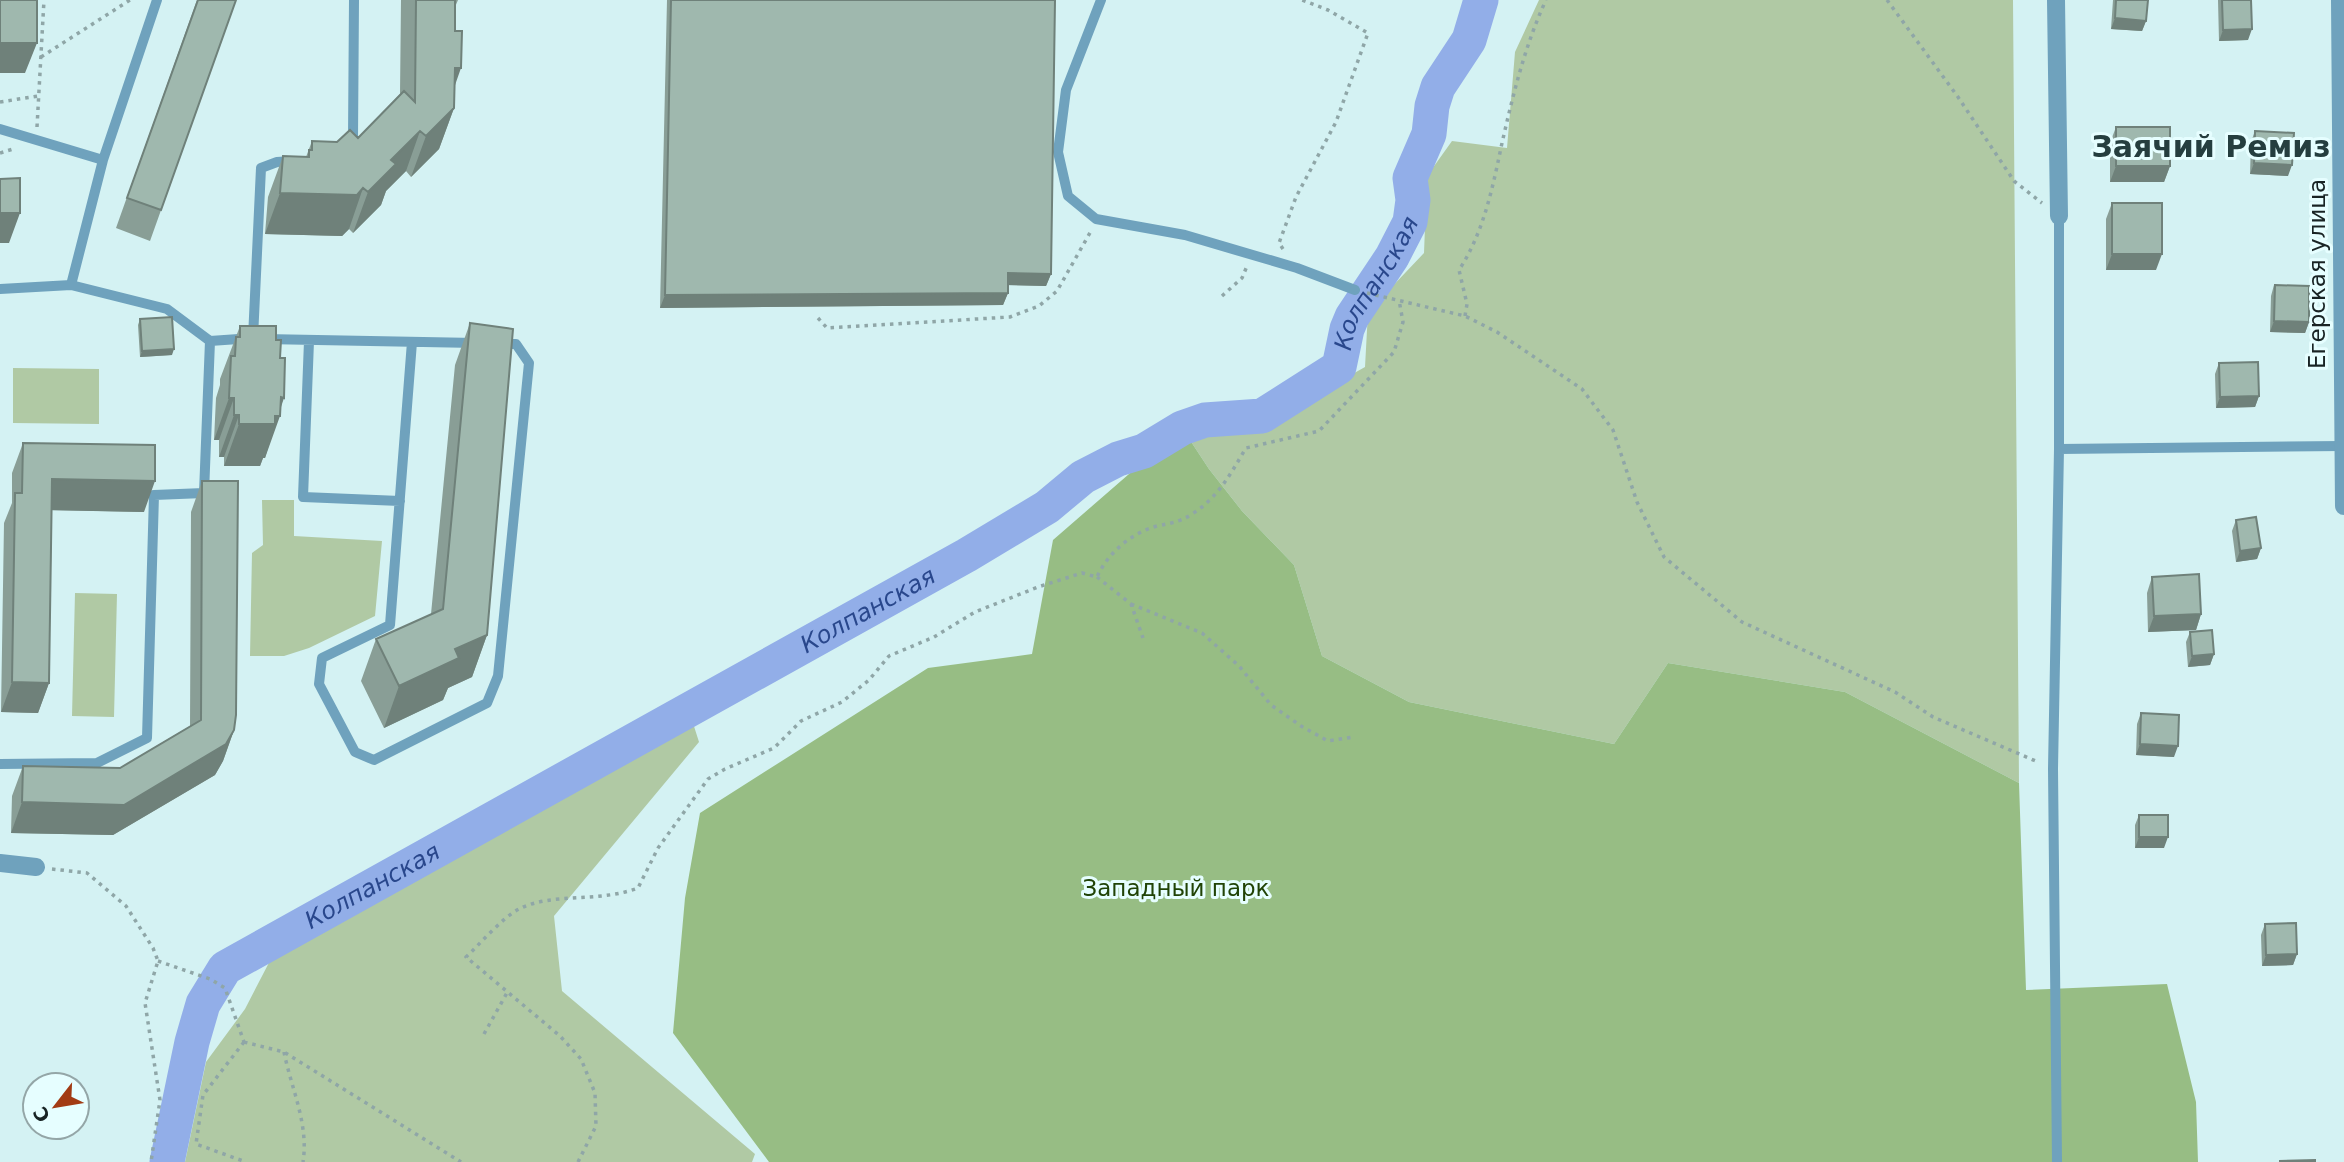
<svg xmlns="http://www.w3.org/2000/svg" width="2344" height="1162" viewBox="0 0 2344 1162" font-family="'DejaVu Sans',sans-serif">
<rect width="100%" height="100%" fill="#d4f2f3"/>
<path fill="#b0c9a4" d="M1539 0H2013L2019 783 1845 692 1668 663 1614 744 1409 702 1322 656 1294 565 1242 511 1209 469 1182 428 1240 422H1267L1365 367 1368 312 1424 253 1427 176 1452 141 1507 148 1515 52Z
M13 368 99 369V424L13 423Z
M262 500H294V536L382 541 375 616 309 648 284 656H250L252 553 263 545Z
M75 593 117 594 114 717 72 716Z
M692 720 699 742 554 916 562 991 755 1154 752 1162H185L206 1062 245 1009 274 953Z"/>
<path fill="#97bd84" d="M1182 428 1209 469 1242 511 1294 565 1322 656 1409 702 1614 744 1668 663 1845 692 2019 783 2026 990 2167 984 2196 1102 2198 1162H769L673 1033 685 898 700 813 928 668 1032 654 1053 540Z"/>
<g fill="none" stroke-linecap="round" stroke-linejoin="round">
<path stroke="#92aee8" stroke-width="35" id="s1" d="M167 1162 192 1042 203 1004 225 968 967 555 1047 507 1083 477 1118 459 1144 451 1182 428 1205 420 1262 416 1339 367 1347 329 1352 317 1392 257 1410 222 1413 200 1410 178 1429 134 1432 106 1438 87 1469 40 1481 0"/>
<path stroke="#8fa6a7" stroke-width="3.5" stroke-dasharray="3.5 5" stroke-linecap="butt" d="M1887 0 1958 97 2014 181 2042 203
M41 57 130 0
M0 102 38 96
M37 127 44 0
M0 153 13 149
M1283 249 1279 243 1296 197 1336 122 1368 33 1328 10 1302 0
M1367 293 1465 316 1497 332 1582 389 1613 430 1637 502 1664 557 1742 622 1895 692 1933 717 2038 762
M1222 296 1242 278 1247 266
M1465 316 1467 304 1459 270C1484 232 1493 186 1502 143 1513 95 1525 45 1546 0
M818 318 827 328 1010 317 1039 306 1057 291 1091 231
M1097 577 1131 604 1143 638
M1131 604 1202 633 1239 666 1271 705 1301 726 1328 741 1353 737
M52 869 87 873 126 906 153 948 158 961 145 1003 160 1100 151 1162
M158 961 210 979 225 988 244 1042
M484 1034 508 991
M244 1042 284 1052 461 1162
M244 1042 203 1095 196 1144 246 1162
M284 1052C291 1088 309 1124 303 1162
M578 1162 596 1126 595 1093 581 1059 560 1036 466 957C481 943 502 918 519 909 552 892 599 903 638 888L658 848 708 779 725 769 774 748 801 721 842 702 869 680 889 656 934 637 975 612 1038 587 1082 573 1097 577C1108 553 1131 533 1157 526 1171 523 1180 522 1192 514 1218 498 1231 473 1246 448L1319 431 1394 352 1403 322 1399 300"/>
<path stroke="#6fa2bd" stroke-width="10" d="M1101 0 1066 90 1058 152 1068 196 1096 219 1185 235 1297 268 1355 290
M0 129 103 160
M349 144 353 138 354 0
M71 285 167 309 210 341
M0 289 71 285 103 160 157 0
M264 339 476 343
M309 341 303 497 400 501
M412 342 390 625 322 658 319 684 355 752 374 760 487 703 498 676 529 363 516 344H501
M2059 449 2343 446
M0 764 97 763 147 738 154 495 204 493 210 341 253 338 261 168 277 162 292 161
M2057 1162 2053 769 2059 449V216"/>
<path stroke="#6fa2bd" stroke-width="18" d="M2056 0 2059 216
M2340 0 2344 506
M0 863 36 867"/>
</g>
<path fill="#899e96" d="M197 0H236L150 241 116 228Z
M401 0H458L455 7 454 108 439 149 411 177 406 171 386 191 381 205 353 233 349 229 342 236 265 234 268 197 283 156 306 157 312 141 337 142 358 138 400 94Z
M667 0H1055L1051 274 1046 286 1008 285V293L1003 305 660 308Z
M2113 0H2148L2146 21 2142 31 2111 29Z
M2218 0H2251L2248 40 2219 41Z
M2116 127 2170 166 2164 182H2110V143Z
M2255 131 2288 176 2250 174 2251 142Z
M2112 203 2156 270H2106V219Z
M2274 285 2309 322 2305 333 2270 332 2271 296Z
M140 319 172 355 140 357 138 325Z
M470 323 487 635 472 677 448 688 443 700 384 728 361 681 376 639 431 614 455 365Z
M240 326 276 340 280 408 265 458H263L260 466H224V457H219V440H214L216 398 220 385V379Z
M2219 363 2259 396 2255 407 2216 408 2215 374Z
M23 443 144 512 52 510 49 683 38 713 1 712 4 523 12 503V473Z
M202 481 234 730 223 761 215 775 113 835 11 833 12 796 23 766 120 768 190 726 191 512Z
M2236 520 2261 548 2257 559 2236 562 2232 531Z
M2152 577 2201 614 2196 630 2148 632 2147 593Z
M2190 632 2214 654 2210 665 2188 667 2186 642Z
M2141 713 2174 757 2136 755 2137 724Z
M2139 815 2164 848H2135V825Z
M2265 924 2297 954 2293 965 2262 966 2261 935Z"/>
<path fill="#6f817a" d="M2115 18 2146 21 2142 31 2111 29Z
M2252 29 2248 40 2219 41 2223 30Z
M0 43H37L25 73H0Z
M455 68H461L447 108Z
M454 108 439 149 411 177 426 136Z
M420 131 406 171 386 191 381 205 353 233 368 192 391 160Z
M2254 163 2292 165 2288 176 2250 174Z
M2116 166H2170L2164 182H2110Z
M363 188 349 229 342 236 265 234 280 193Z
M0 213H20L9 243H0Z
M2112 254H2162L2156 270H2106Z
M1008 273 1051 274 1046 286 1003 285Z
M1008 293 1003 305 660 308 665 295Z
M2274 321 2309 322 2305 333 2270 332Z
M174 349 172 355 140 357 142 351Z
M2259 396 2255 407 2216 408 2220 397Z
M281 397 284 398 278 416H280L265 458H263L260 466H224L239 424Z
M229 398H234L219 440H214Z
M234 415H239L224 457H219Z
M52 479 155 481 144 512 41 510Z
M2261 548 2257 559 2236 562 2240 551Z
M2201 614 2196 630 2148 632 2154 616Z
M487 635 472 677 448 688 443 700 384 728 399 686 455 649Z
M2214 654 2210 665 2188 667 2192 656Z
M12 682 49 683 38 713 1 712Z
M234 730 223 761 215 775 113 835 11 833 22 802Z
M2140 744 2178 746 2174 757 2136 755Z
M2139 837H2168L2164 848H2135Z
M2297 954 2293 965 2262 966 2266 955Z"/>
<path fill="#9fb8ae" stroke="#6f817a" stroke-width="2" d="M0 0H37V43H0Z
M198 0H236L161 210 127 198Z
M416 0H455V31H462L461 68H455L454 108 426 136 420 131 391 160 396 164 368 192 363 188 357 195 280 193 283 156 309 157V150H312V141L337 142 350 130 358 138 404 91 415 102Z
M671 0H1055L1051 274 1008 273V293L665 295Z
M2116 0H2148L2146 21 2115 18Z
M2222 0H2251L2252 29 2223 30Z
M2116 127H2170V166H2116Z
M2255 131 2294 133 2292 165 2254 163Z
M20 178V213H0V179Z
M2112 203H2162V254H2112Z
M2275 285 2309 286V322L2274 321Z
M172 317 174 349 142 351 140 319Z
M470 323 513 329 487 635 455 649 459 658 399 686 376 639 443 609Z
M240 326H276V340H281L280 358H285L284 398 281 397 280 416H275V424H239V415H234V398H229L231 356H235L236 337H240Z
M2258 362 2259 396 2220 397 2219 363Z
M23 443 155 445V481L52 479 49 683 12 682 15 493H22Z
M202 481H238L236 715 234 730 226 744 124 805 22 802 23 766 120 768 201 720Z
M2256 517 2261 548 2240 551 2236 520Z
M2199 574 2201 614 2154 616 2152 577Z
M2212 630 2214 654 2192 656 2190 632Z
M2141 713 2179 715 2178 746 2140 744Z
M2139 815H2168V837H2139Z
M2296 923 2297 954 2266 955 2265 924Z
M2315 1160V1162H2280V1161Z"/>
<g text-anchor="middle" stroke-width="6" stroke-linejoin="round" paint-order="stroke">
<g font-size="23" fill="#182324" stroke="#e6feff">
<text transform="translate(2317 274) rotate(-90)" y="8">Егерская улица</text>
</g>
<g font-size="23" fill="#204306" stroke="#e6feff">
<text x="1176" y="896">Западный парк</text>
</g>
<g font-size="24" font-style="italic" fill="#29478c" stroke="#e6feff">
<text dy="8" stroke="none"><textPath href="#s1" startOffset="1570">Колпанская</textPath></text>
<text dy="8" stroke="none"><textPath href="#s1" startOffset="940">Колпанская</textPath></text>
<text dy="8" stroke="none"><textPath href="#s1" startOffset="373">Колпанская</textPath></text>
</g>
<g font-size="30" font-weight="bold" fill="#253e3f" stroke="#e6feff">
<text x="2211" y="157">Заячий Ремиз</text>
</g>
</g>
<g transform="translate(56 1106) rotate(239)"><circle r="33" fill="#e6feff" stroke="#94a6a7" stroke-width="2"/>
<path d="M0-5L12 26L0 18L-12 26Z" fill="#a23b14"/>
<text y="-10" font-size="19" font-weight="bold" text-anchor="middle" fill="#182324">С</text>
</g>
</svg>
